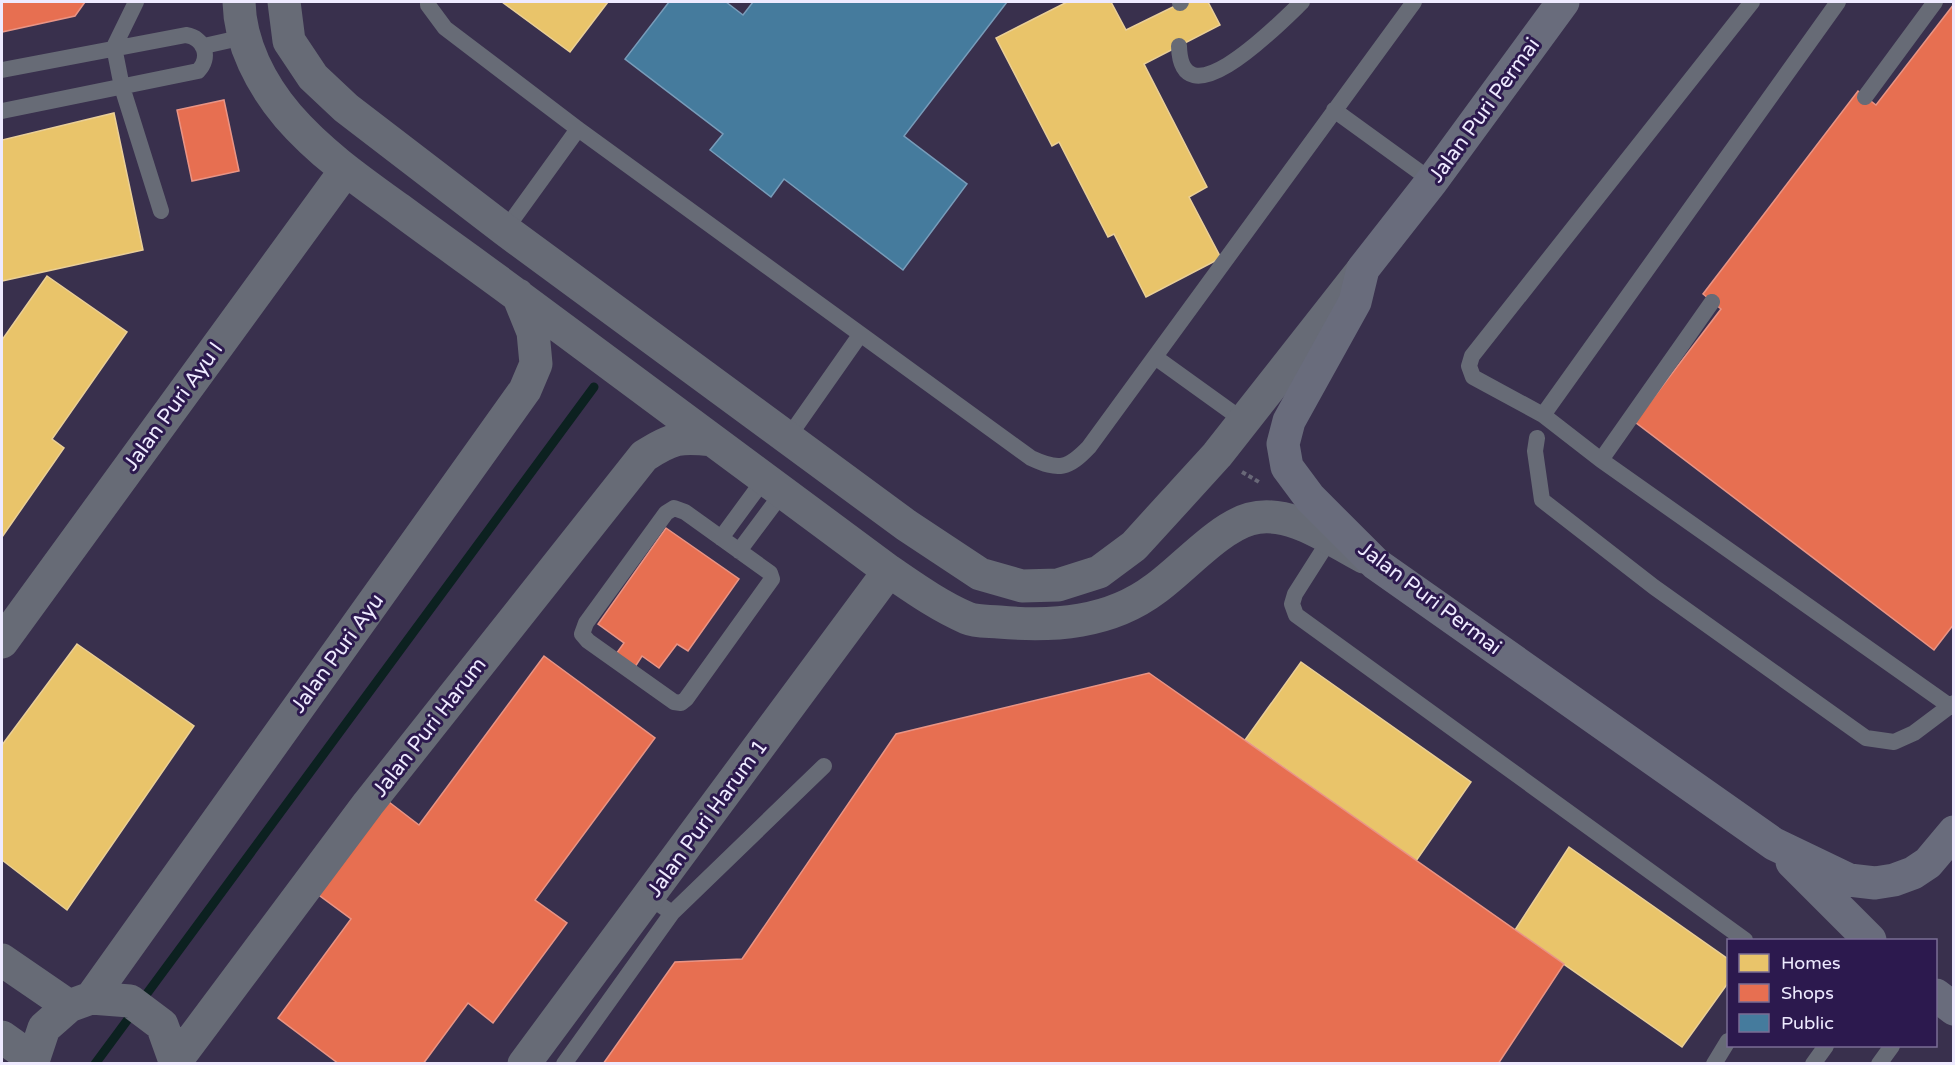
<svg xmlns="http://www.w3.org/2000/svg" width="1955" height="1065" viewBox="0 0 1955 1065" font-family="'Varela Round',sans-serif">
<rect width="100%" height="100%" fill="#39304d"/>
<path fill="#e9c46a" stroke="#eacf97" stroke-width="1.5" d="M502 2H608L570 52Z
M1067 2H1111L1126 30 1183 2H1208L1220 25 1144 64 1207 187 1189 197 1221 258 1146 297 1114 234 1108 237 1059 142 1052 146 996 38Z
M114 113 143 250 2 281V140Z
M47 276 127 332 52 439 64 448 2 537V340Z
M77 644 194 726 67 910 2 860V745Z
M1301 662 1471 782 1416 861 1245 740Z
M1569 847 1728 959V983L1682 1047 1515 930Z"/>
<path fill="#e76f51" stroke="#e99485" stroke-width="1.5" d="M2 2H85L75 16 2 32Z
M1954 4V624L1934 650 1635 422 1721 309 1703 294 1858 91 1876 105Z
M224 100 239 171 192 181 177 110Z
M666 528 739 579 688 651 677 644 659 668 642 656 635 667 616 654 624 643 598 624Z
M544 656 655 738 535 900 567 923 493 1023 468 1003 423 1064H339L278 1018 351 919 316 893 385 799 419 825Z
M1149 673 1564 964 1498 1064H603L675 962 742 959 896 734Z"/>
<path fill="#457b9d" stroke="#789cba" stroke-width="1.5" d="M669 2H726L743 15 753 2H1007L904 136 967 184 903 270 784 179 771 197 710 150 723 134 625 59Z"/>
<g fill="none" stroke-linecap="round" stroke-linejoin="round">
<path stroke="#0c2120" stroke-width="9" d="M95 1064 594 387"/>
<path stroke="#696878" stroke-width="4" stroke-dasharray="4.5 3" stroke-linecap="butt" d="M1242 472 1259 482"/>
<path stroke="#676b76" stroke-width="16" d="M136 2 114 47 122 87 161 211
M428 2V5L445 28 578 129 1031 458C1059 471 1068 469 1089 447L1414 2
M1752 2 1472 356 1469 366 1473 377 1543 415 1601 460 1951 707
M1180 3 1181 2
M204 46 244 37
M1179 46C1181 126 1282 21 1302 2
M2 70 186 35C205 38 211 58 198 71L2 111
M1865 97 1935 2
M1334 110 1432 181
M505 230 578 129
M1155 357 1244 421
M1543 415 1838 2
M1537 438 1535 451 1542 500 1654 587 1866 738 1894 742 1914 733 1954 703
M787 439 860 335
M1601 460 1712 302
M674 508 685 512 770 573 772 579 686 699 681 703 674 702 588 641 582 634 586 623 666 513Z
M721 538 765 478
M1330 539 1295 594 1292 604 1296 615 1745 940
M739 551 783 492
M672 913 824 766
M564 1064 672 913 649 897
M1714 1064 1728 1041
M1813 1064 1826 1046
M1879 1064 1892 1046"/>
<path stroke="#676b76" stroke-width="33" d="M239 2C240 44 261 84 288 116 320 153 360 181 399 209 438 238 478 266 517 295 641 386 765 480 889 571 914 588 939 606 967 618 976 622 989 621 999 622 1053 627 1110 623 1155 589 1183 569 1218 528 1250 519 1289 508 1331 540 1364 557
M284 2 289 41 313 77 346 108 505 230 906 525 980 574 1022 586 1058 585 1099 572 1134 546 1217 455 1361 272
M2 642 345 171
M2 960 69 1006
M91 998 525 390 536 364 533 332 518 295
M2 1037 33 1059
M176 1061 368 804 644 456C672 438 680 436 712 440
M32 1064 44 1028 69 1006 91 998 130 1001 162 1025 176 1064
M524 1064 889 571"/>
<path stroke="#696c7c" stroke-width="33" d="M1563 2 1432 181 1363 269 1355 302 1289 421 1283 444 1287 467 1310 498 1376 564 1774 844 1849 880 1875 883 1894 880 1913 873 1928 863 1954 832
M1792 862 1870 940
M1936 995 1954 1009"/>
</g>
<g text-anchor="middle" stroke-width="6" stroke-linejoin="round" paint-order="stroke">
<g font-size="21" fill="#eeeaff" stroke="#2c194e">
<text transform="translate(1484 110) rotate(-54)" y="7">Jalan Puri Permai</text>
<text transform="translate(173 406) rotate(-54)" y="7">Jalan Puri Ayu I</text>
<text transform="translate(1430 598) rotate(37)" y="7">Jalan Puri Permai</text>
<text transform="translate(337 653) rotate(-54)" y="7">Jalan Puri Ayu</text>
<text transform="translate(429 727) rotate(-52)" y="7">Jalan Puri Harum</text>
<text transform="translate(707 818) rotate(-54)" y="7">Jalan Puri Harum 1</text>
</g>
</g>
<rect width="1955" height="1065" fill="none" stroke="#eeeaff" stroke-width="6"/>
<rect x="1727" y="939" width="210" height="108" fill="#2c194e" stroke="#7a6d95" stroke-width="1.5"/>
<rect x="1739" y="954" width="30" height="18" fill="#e9c46a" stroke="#7a6d95" stroke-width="1.5"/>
<text x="1781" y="969" font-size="18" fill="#eeeaff">Homes</text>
<rect x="1739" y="984" width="30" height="18" fill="#e76f51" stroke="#7a6d95" stroke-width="1.5"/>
<text x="1781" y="999" font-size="18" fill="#eeeaff">Shops</text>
<rect x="1739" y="1014" width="30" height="18" fill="#457b9d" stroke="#7a6d95" stroke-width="1.5"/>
<text x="1781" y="1029" font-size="18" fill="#eeeaff">Public</text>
</svg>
